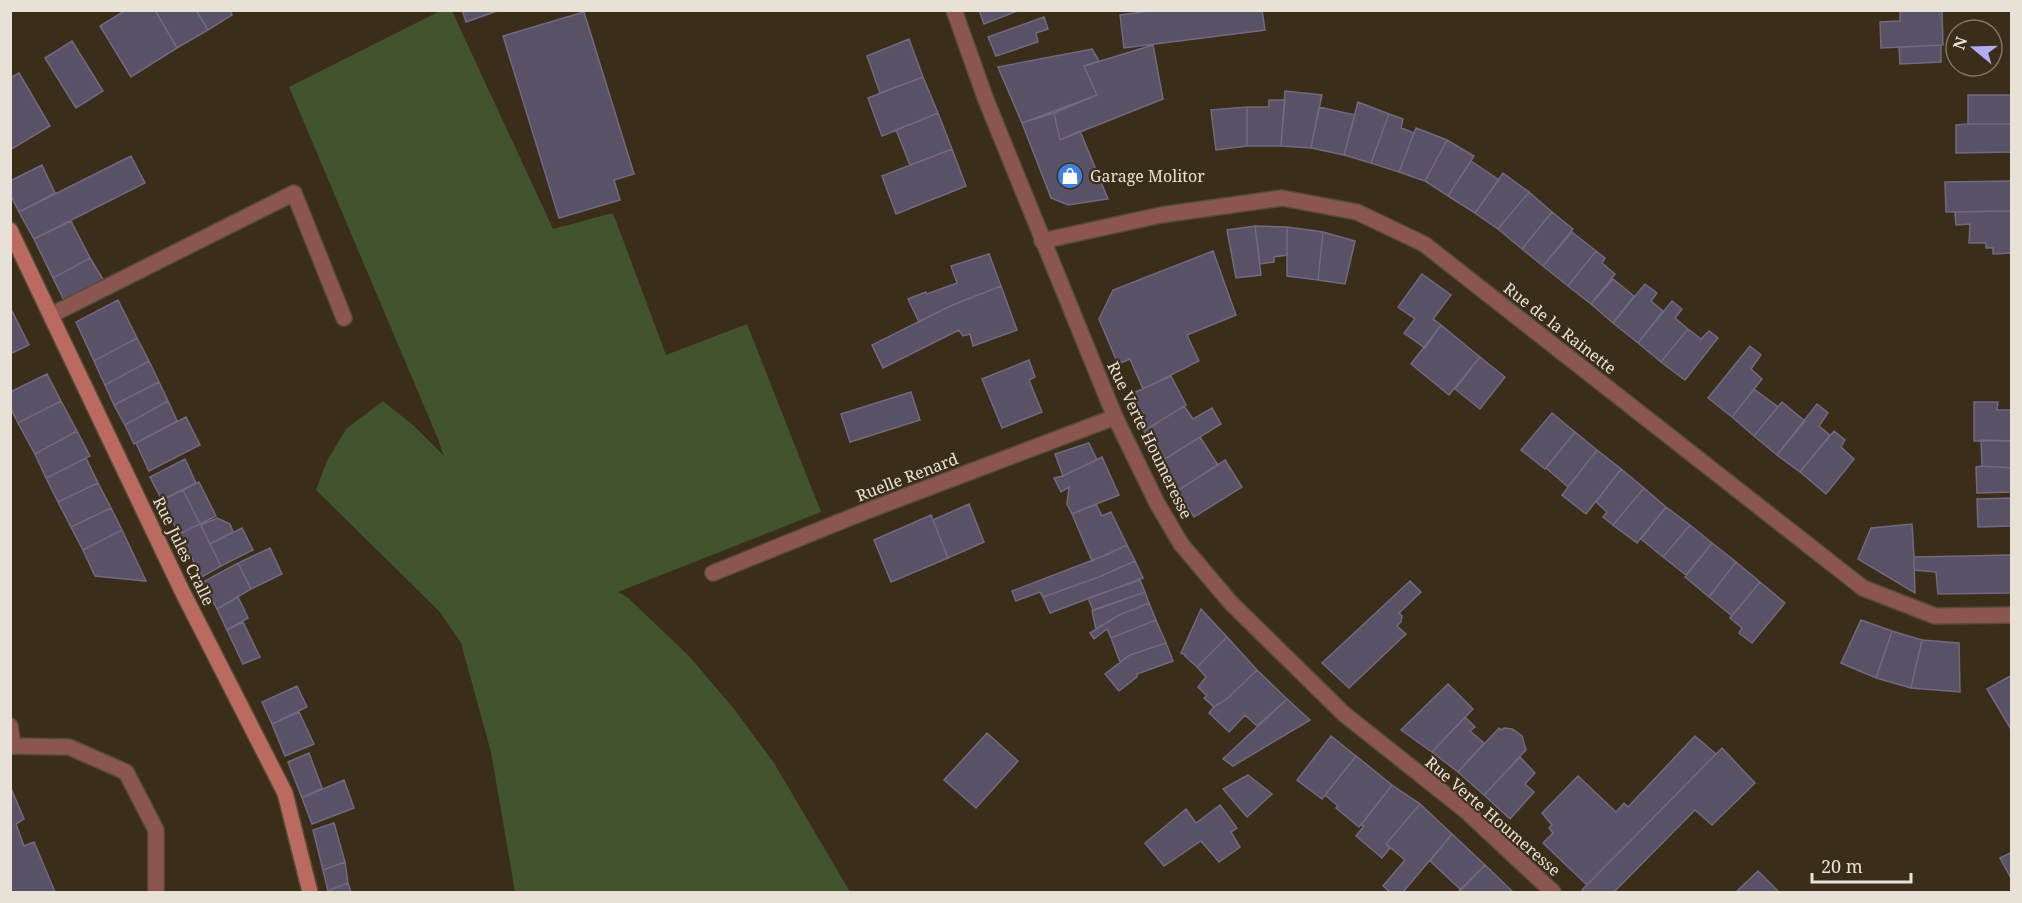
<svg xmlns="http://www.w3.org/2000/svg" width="2022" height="903" viewBox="0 0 2022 903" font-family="'Noto Serif',serif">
<rect width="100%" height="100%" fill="#3a2e1b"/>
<path fill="#42542e" d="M442 10 452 11 553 229 613 213 666 355 747 324 821 512 618 592 627 597 689 656 734 709 774 763 850 892H515L491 752 461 643 439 611 316 490 327 461 346 429 383 401 414 426 444 456 438 439 289 87Z"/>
<path fill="#595166" stroke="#71697f" stroke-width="1.5" d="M126 10H155L177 48 131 77 100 26Z
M155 10H196L208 30 177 48Z
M196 10H230L232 15 208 30Z
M462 10H500L466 22Z
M979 10H1020L984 24Z
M1157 10H1262L1265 30 1124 48 1120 15Z
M1900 10H1942L1943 45 1881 48 1880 22 1900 21Z
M584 12 634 174 614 180 620 200 559 218 503 36Z
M1044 17 1048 29 1036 33 1038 42 996 56 988 37Z
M909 39 923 77 880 93 867 56Z
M72 41 103 91 76 108 45 58Z
M1153 45 1163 99 1060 140 1054 113 1097 95 1084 66Z
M1941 45V62L1900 64 1899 47Z
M1092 49 1099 61 1084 66 1097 95 1022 123 998 67Z
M19 73 50 126 10 150V78Z
M923 77 938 113 882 136 868 98Z
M1285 91 1322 95 1311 148 1281 146Z
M1968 95H2012V124H1968Z
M1269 100H1285L1281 146H1247V107H1269Z
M1358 102 1389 114 1371 163 1344 155Z
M1247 107V146L1216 150 1211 110Z
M1319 107 1355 115 1344 155 1311 148Z
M938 113 952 149 910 165 896 130Z
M1054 113 1060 140 1080 131 1108 199 1068 205 1051 198 1022 123Z
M1389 114 1403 119 1401 128 1414 133 1399 172 1371 163Z
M1968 124H2012V152L1956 153V125Z
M1416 128 1447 140 1425 181 1399 172Z
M1447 140 1474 156 1448 196 1425 181Z
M952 149 966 186 896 214 882 176Z
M131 156 145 183 34 239 19 212Z
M1471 161 1499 180 1475 213 1448 196Z
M42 165 55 193 19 212 10 194V181Z
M1503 173 1529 192 1498 229 1475 213Z
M2012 181V211L1946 212 1945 182Z
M1529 192 1552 212 1522 249 1498 229Z
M2012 211V253L1993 254V248H1986V243H1969L1970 224 1956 225 1955 212Z
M1552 212 1573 229 1543 266 1522 249Z
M71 221 90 258 53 278 34 239Z
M1255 226 1261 275 1236 278 1227 230Z
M1255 226 1287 227V255L1274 257V262L1260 264Z
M1287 227 1323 232 1318 280 1287 276Z
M1323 232 1355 241 1345 284 1318 280Z
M1572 232 1596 251 1568 286 1543 266Z
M1213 251 1236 315 1187 335 1199 361 1143 389 1130 359 1118 364 1099 319 1113 290Z
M1596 251 1605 258 1602 263 1615 274 1591 304 1568 286Z
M989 254 1001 286 950 306 919 322 908 299 926 292 927 294 957 283 951 266Z
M90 258 104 281 64 300 53 278Z
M1422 274 1451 295 1433 319 1441 325 1425 348 1404 333 1415 319 1398 307Z
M1613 279 1634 296 1613 323 1591 304Z
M1645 284 1657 293 1651 301 1663 311 1638 343 1613 323Z
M1001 286 1017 330 973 346 970 334 963 336 959 330 883 368 872 345 950 306Z
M118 300 137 338 94 361 76 322Z
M1672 301 1682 309 1675 318 1688 329 1661 362 1638 343Z
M10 307 29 345 10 354Z
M1441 325 1480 357 1449 395 1411 364Z
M1688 329 1701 339 1709 331 1718 338 1685 380 1661 362Z
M137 338 149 361 105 385 94 361Z
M1750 346 1761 355 1751 369 1762 379 1732 417 1708 398Z
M1480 357 1505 377 1480 409 1455 389Z
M1029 360 1035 377 1029 380 1042 412 1002 428 982 379Z
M149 361 159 382 114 405 105 385Z
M47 374 61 401 18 423 10 407V392Z
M1171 376 1186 405 1144 431 1129 395Z
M159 382 168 401 125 425 114 405Z
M1754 389 1778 407 1754 436 1732 417Z
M911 392 920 420 850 442 841 414Z
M61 401 77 431 35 454 18 423Z
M168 401 177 421 134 444 125 425Z
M1782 402 1805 421 1777 455 1754 436Z
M1974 402H1998L1997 410H2012V441H1974Z
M1817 404 1828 413 1819 426 1830 435 1800 472 1777 455Z
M1184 406 1193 419 1212 408 1221 424 1160 462 1144 431Z
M1552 413 1575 432 1545 469 1521 450Z
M186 417 200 445 149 471 136 443Z
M77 431 90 456 46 478 35 454Z
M1834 431 1845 440 1841 447 1854 459 1826 494 1800 472Z
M1575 432 1597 450 1568 487 1546 468Z
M1200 437 1218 465 1177 491 1160 462Z
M1981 440 2012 441V468L1982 466Z
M1089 443 1097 460 1063 476 1055 454Z
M1597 450 1621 469 1586 514 1562 495Z
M1102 457 1119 495 1072 514 1067 504 1069 487 1061 492 1054 478 1063 476Z
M86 458 98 483 58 502 46 478Z
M185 459 196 483 162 500 150 477Z
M1225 460 1242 487 1194 517 1177 491Z
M1982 466 2012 468V492L1977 493 1976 467Z
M1621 469 1644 488 1613 525 1603 517 1607 512 1596 502Z
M199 482 216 516 200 524 183 490Z
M98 483 111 508 71 527 58 502Z
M1644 488 1666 507 1637 543 1613 525Z
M183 490 200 524 179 534 162 500Z
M2012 498V526L1978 527 1977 499Z
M969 504 984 542 948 558 933 520Z
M1096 504 1102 516 1111 512 1127 545 1092 561 1072 514Z
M1666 507 1690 525 1663 557 1641 539Z
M111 508 122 530 83 550 71 527Z
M931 515 948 558 891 582 874 540Z
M217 518 230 524 233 532 210 544 201 525Z
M200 524 221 566 202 577 179 534Z
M1912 524 1914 557 1915 593 1858 559 1871 528Z
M1690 525 1712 543 1686 575 1663 557Z
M242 528 253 550 221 566 210 544Z
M122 530 146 581 95 576 83 550Z
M1712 543 1736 562 1709 597 1685 577Z
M1127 545 1135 561 1099 577 1043 597 1040 592 1016 601 1012 591 1106 555Z
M270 548 282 574 251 589 238 563Z
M2012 555 2011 593 1938 594 1936 572 1914 570V557Z
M1135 561 1143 578 1050 613 1043 597 1099 577Z
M1736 562 1760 582 1732 616 1709 597Z
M238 563 251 589 217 609 203 582Z
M1140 580 1145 592 1093 610 1088 598Z
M1410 581 1421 592 1399 613 1402 616 1401 622 1397 626 1406 634 1349 688 1322 663Z
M1760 582 1785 603 1752 643 1739 633 1742 628 1730 618Z
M1145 592 1149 603 1119 615 1096 629 1092 611Z
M238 597 248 618 227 630 217 609Z
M1149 603 1156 620 1111 638 1107 629 1094 639 1090 633 1119 615Z
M1201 609 1227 637 1197 667 1185 656 1186 655 1181 653Z
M1156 620 1166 643 1130 655 1120 662 1111 638Z
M1861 620 1892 631 1876 678 1841 663Z
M243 622 260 657 243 664 227 630Z
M1892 631 1922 640 1911 688 1876 678Z
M1227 637 1257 670 1228 698 1214 707 1204 698 1207 696 1198 687 1206 677 1197 667Z
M1922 640 1959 643 1960 692 1911 688Z
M1166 643 1173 661 1137 674V677L1119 691 1105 674 1130 655Z
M1257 670 1287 699 1257 726 1245 715 1229 732 1209 713 1214 707 1228 698Z
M2012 675V731L1987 689Z
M1448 684 1473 709 1432 752 1401 730Z
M297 686 307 707 272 724 262 702Z
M1287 699 1310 720 1233 766 1223 759Z
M299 712 314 744 285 756 272 724Z
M1465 717 1475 727 1470 731 1484 743 1458 772 1432 752Z
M1499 728 1501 730 1504 728 1512 729 1517 732 1522 736 1526 750 1484 795 1458 772Z
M987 733 1018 761 976 808 944 780Z
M1331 736 1356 756 1322 799 1297 780Z
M1695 736 1716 754 1587 885 1543 843 1553 833 1549 828 1552 825 1542 813 1578 776 1616 812 1624 803 1628 807Z
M1722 748 1755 783 1712 825 1695 810 1614 892H1585L1582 890Z
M309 753 322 788 302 798 288 762Z
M1356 756 1392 785 1359 827 1336 808 1338 806 1325 795Z
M1520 757 1535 773 1525 784 1534 792 1510 819 1484 795Z
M1248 775 1272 794 1247 817 1223 789Z
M344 780 354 808 312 824 302 798Z
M1392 785 1420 804 1386 844 1390 848 1382 858 1356 836 1364 826 1361 825Z
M10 786 24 819 16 824 24 846 34 842 55 892H10Z
M1420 804 1452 834 1403 892H1390L1383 886 1405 860 1386 844Z
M1220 805 1237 828 1231 832 1240 847 1219 862 1201 841 1164 866 1145 843 1186 809 1196 823Z
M334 823 345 862 323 870 313 830Z
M1452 834 1485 865 1461 890 1430 861Z
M2012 852V880L2000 858Z
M345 862 348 883 328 891 323 870Z
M1485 865 1513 892H1458Z
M1758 871 1779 892H1736Z
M348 883 351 892H328V891Z"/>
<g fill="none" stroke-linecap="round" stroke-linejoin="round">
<g stroke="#564b39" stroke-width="18">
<path id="lane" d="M51 315 294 193 344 318
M713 573 864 512 1115 417
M10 726 13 746"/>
</g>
<g stroke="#564b39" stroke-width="18">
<path id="street" d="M954 10 986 100 1115 417 1157 503 1181 544 1231 603 1344 714 1465 810 1553 892
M1042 241 1161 215 1282 198 1357 212 1424 244 1863 588 1935 616 2012 615
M10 746 69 747 126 772 156 830V892"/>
</g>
<g stroke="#564b39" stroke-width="18">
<path id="secondary" d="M10 230 182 591 285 793 310 892"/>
</g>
<use href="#lane" stroke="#8a564f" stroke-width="15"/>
<use href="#street" stroke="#8a564f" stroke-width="15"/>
<use href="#secondary" stroke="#ba6a5e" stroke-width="15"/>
</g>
<defs>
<g id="shop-disc" transform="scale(1.35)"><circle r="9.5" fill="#3f7fe0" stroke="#3a2e1b"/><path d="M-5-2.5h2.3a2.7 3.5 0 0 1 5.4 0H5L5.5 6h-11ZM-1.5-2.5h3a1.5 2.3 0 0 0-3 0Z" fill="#fff"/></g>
</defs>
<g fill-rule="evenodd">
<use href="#shop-disc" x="1070" y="176"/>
</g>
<g text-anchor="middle" stroke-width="4.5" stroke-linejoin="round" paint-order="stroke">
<g font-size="16" fill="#e8e1d5" stroke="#3a2e1b" text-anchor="start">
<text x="1090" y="182">Garage Molitor</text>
</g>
<g font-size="16" fill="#e8e1d5" stroke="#3a2e1b">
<text transform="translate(1560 328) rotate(38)" y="6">Rue de la Rainette</text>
<text transform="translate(1150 440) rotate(64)" y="6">Rue Verte Houmeresse</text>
<text transform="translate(907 477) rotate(-21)" y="6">Ruelle Renard</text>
<text transform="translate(184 551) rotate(64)" y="6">Rue Jules Cralle</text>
<text transform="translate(1493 816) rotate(41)" y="6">Rue Verte Houmeresse</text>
</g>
</g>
<rect width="2022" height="903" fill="none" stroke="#e8e1d5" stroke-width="24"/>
<g transform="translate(1974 48) rotate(289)"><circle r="28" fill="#3a2e1b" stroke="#807665" stroke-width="1.5"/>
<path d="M0-4.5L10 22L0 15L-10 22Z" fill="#b2adf9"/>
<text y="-9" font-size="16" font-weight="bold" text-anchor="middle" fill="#e8e1d5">N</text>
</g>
<path d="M1812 873v9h99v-9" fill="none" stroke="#e8e1d5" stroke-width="3"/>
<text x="1821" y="873" font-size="18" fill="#e8e1d5" stroke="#3a2e1b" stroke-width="4.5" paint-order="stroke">20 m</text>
</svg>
